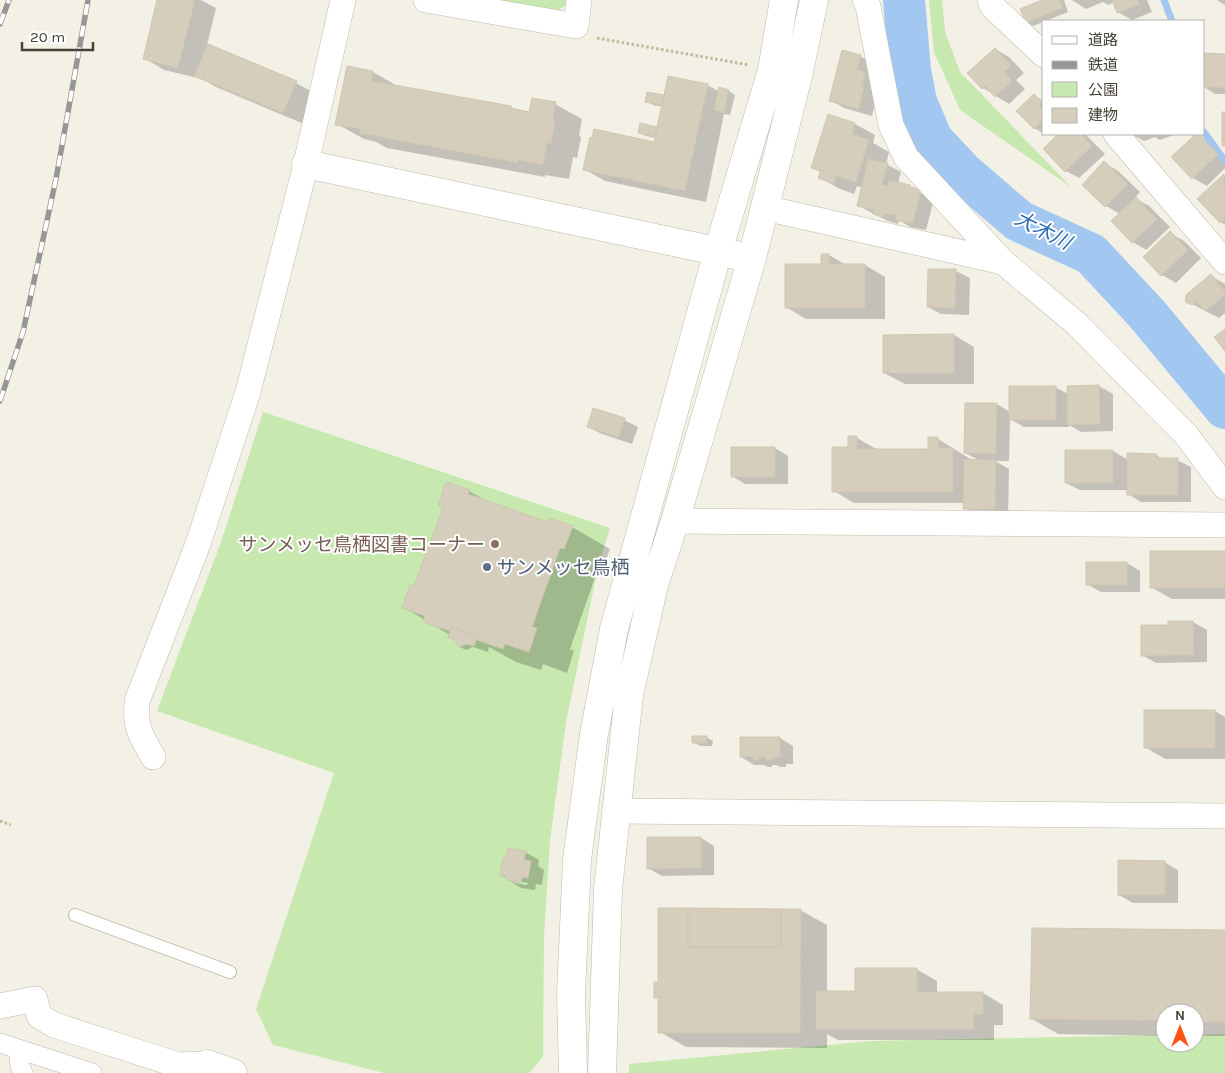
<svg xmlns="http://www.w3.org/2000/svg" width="1225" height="1073" viewBox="0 0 1225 1073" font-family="Karla,'Noto Sans JP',sans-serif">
<rect width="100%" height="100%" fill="#f3f1e6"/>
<path fill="#c7e8af" d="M492 0H566L565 6 555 12Z
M929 0H942L945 32 960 72 1071 187 960 110 934 52Z
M263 412 610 528 598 567 566 722 550 841 544 936 543 1057 529 1073H384L273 1045 256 1009 334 773 157 711 221 542Z
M1225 1034V1073H629V1064L871 1041 1165 1035V1043H1195V1035Z"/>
<path fill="#0003" fill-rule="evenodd" d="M158 0H201L216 8 207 45 296 83 316 94 304 124 216 87 199 77 198 78 164 70 144 58Z
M1045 0H1064L1068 12 1033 26 1027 22Z
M1072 0H1147L1152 12 1132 20 1118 12 1114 2 1109 5 1103 2 1086 9Z
M1217 0H1225V5Z
M995 49 1009 57 1024 73 1016 80 1025 89 1009 104 983 88Z
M1204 55 1225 56V94H1215L1204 87Z
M860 56 874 64 877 95 872 116 844 108 830 100Z
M373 72 399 87 511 107 516 110 530 113 555 104 582 119 579 136 581 137 577 158 573 157 569 179 545 175V177L387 148 376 142 364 139 337 124Z
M707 85 720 92 729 91 735 95 730 115 724 114 706 202 605 181 584 169 655 143 656 138 646 136 640 133 641 125 657 128 663 107 653 105 647 101Z
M1035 95 1044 102V129L1041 132 1034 128Z
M855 124 875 135 873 143 889 152 886 164 901 172 898 183 910 186 931 199 933 203 926 230 910 227 899 220 898 224 888 221 872 213 858 205 863 188 857 186 854 194 840 189 820 178 822 173 813 168Z
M1060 134H1085L1105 154 1079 178 1066 171 1044 149Z
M1131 134H1176L1160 140 1155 137 1144 141Z
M1198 134 1211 142 1225 156V168L1207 186 1193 178Z
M1104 163 1118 171 1140 192 1135 198 1149 206 1170 227 1146 250 1133 242 1120 214 1106 206 1084 185Z
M1224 176H1225V225L1221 222 1199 199Z
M1170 233 1184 241 1201 258 1176 283 1162 275 1145 258Z
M829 255 846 265H865L885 277V319H806L786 307 822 265Z
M929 270 956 271 970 278 969 315 941 314 928 307Z
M1211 276 1225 284V313L1219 318 1188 302Z
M954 335 974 347V384H905L884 373V336Z
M1099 386 1113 394V431L1081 432 1069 425V427H1024L1010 419 1009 461H995L1009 469 1008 516H978L965 508V503H854L834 491 849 448 857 438 878 450H929V439H938L972 460H979L965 453 997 404 1010 412 1055 387 1068 394V387Z
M624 420 638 427 632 444 602 434 588 427Z
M775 448 788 456V484H745L732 476Z
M1113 451 1128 460 1156 455 1164 460H1177L1191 467V502H1141L1128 494V490H1080L1066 483Z
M469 491 490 503 549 524 572 527 610 549 602 570 598 569 570 649 574 651 567 673 543 664 541 670 516 662 489 647 488 652 473 647 466 650 460 647 457 641 450 635 403 607Z
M1225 552V599H1172L1151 587Z
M1127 563 1140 571V592H1101L1087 584Z
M1193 622 1207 630V662L1156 663 1142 655 1169 626Z
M1215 711 1225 717V759H1165L1145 747Z
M706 737 713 741 712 746H700L693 742Z
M780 738 793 746V764H786V767H781L776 765H772V767H768L763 765H754L741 757Z
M701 838 714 846V875L662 876 648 868Z
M525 852 539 860 538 866 544 870 542 885 536 884 535 890 521 888 501 875ZM512 880 528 883 527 885 515 883Z
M1164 862 1178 870V903H1133L1119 895Z
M800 910 827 925V992H856L916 969 937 981V993H983L1003 1005V1025H994V1040H838L827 1034V1048L686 1047 660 1032V1000L655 997 659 983Z
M1225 931V1036H1195V1013H1165V1036L1058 1034 1032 1019Z"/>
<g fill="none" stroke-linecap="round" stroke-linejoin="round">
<path stroke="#a2c7f1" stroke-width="7" d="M1164 0 1172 21
M1204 132 1225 161"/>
<path stroke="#a2c7f1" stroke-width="42" d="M904 0 910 70 916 102 932 140 963 173 1019 221 1091 254 1147 314 1225 408"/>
</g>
<path fill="#d5cebc" stroke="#d0c7af" d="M157 0H195L178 68 143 59Z
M1042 0H1059L1063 8 1026 23 1020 9Z
M1112 0H1137L1139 4 1117 13Z
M208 44 297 81 283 113 194 76Z
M995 48 1011 65 1004 72 1012 81 995 97 985 86 982 89 967 73Z
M842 50 861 55 857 70 865 72 862 85 864 86 859 109 829 101Z
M1204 53 1225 54V88L1204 87Z
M347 66 373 71 372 81 511 106V108L529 112 532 98 556 102 553 120 555 121 551 144 547 143 543 165 518 160V163L359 133 360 129 335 125Z
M668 76 708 84 685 191 583 170 590 137 592 138 594 129 654 142Z
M719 87 729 90 724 113 714 110Z
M647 92 664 95 662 105 645 102Z
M1034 94 1042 102 1039 106 1044 111V119L1034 129 1016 111Z
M1222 112H1225V146H1222Z
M828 114 855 123 852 134 869 140 856 182 836 176 834 184 818 178 821 171 811 168Z
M640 123 657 127 655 137 638 133Z
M1058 134H1081L1092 146 1065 172 1043 149Z
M1196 134H1199L1218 154 1192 179 1171 157Z
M868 159 888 163 882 185 888 186 889 180 910 185V187L918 189 920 194 913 223 895 220 896 215 885 213 884 217 873 214 874 210 857 206Z
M1104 161 1128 184 1105 207 1082 185Z
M1224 174 1225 219 1220 223 1197 199Z
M1136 197 1157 219 1132 243 1111 221Z
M1170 231 1188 250 1161 276 1143 257Z
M821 254H829V264H865V308H785V264H821Z
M928 269H956L955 308 927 307Z
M1211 274 1225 292V295L1205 311 1197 302 1193 305 1187 303 1185 301 1186 295Z
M1225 329V351L1214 337Z
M954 334V373H883V335Z
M1099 385 1100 424 1067 425V386Z
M1009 386H1056V420H1009Z
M965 403H997L996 454 964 453Z
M593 408 625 418 619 437 587 427Z
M848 436H857V449H928V437H938V448H953V492H832V447H848Z
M731 447H775V477H731Z
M1065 450H1113V483H1065Z
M1127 453 1156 454V458H1178V495H1127Z
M964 459 996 460 995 509H963Z
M446 482 470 490 468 494 548 522 549 518 573 526 564 549 560 548 532 627 537 628 529 652 505 644 503 649 477 640 478 636 451 627 450 631 423 622 425 616 402 608 410 585 414 586 443 507 438 505Z
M1150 551H1225V588H1150Z
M1086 562H1127V585H1086Z
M1168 621H1193L1194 655 1141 656V625H1168Z
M451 627 478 636 474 646 467 644 459 647 455 640 448 637Z
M1144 710H1215V748H1144Z
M692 736H707L706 743H692Z
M740 737H780V757H773V760H766V757H759V760H753V757H740Z
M647 837H701V868L647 869Z
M508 848 526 851 524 860 531 861 528 878 522 877 521 883 506 880V876H500L503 858H506Z
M1118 860 1165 861V895H1118Z
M658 908H688V947H781V909H801L800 1033H658V998H654V982H658Z
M688 908 781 909V947H688Z
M1032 928 1225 930V1022H1195V1013H1165V1021L1030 1019Z
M855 968H917V992H983V1014H974V1029H816V991H855Z"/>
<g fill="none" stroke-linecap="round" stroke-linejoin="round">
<g stroke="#bfbaa9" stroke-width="14">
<path id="service" d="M75 915 230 972"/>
</g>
<g stroke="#bfbaa9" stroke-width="20">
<path id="pedestrian" d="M0 1043 92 1073
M18 1049 20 1066 23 1073"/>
</g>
<g stroke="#bfbaa9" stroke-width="26">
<path id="minor" d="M426 0 576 26 579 0
M865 0 868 6 891 125 906 157 1003 262 1078 325 1187 436 1225 487
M990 0 993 7 1044 55
M1116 134 1225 262
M765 208 1003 262
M675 521 1225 525
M153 757C140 734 135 728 137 701L198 544 248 392 306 164 343 0
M615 811 1225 816
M0 1006 35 999 39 1016 54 1025 178 1065 207 1064"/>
</g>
<g stroke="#bfbaa9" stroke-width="29">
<path id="tertiary" d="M306 164 735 255
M207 1064 233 1073
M573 1073 571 994 577 860 594 734 614 629 718 251 772 70 784 0
M602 1073 608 889 629 695 654 585 675 521 752 258 798 76 814 0"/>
</g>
<path stroke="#c1b89a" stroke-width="3" stroke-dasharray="2.5 2.5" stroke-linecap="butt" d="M597 38 749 65
M0 821 11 825"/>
<use href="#service" stroke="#fff" stroke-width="12"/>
<use href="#pedestrian" stroke="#fff" stroke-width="19"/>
<use href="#minor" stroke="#fff" stroke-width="25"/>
<use href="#tertiary" stroke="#fff" stroke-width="28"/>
<g stroke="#969696" stroke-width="5.5">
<path id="rail" d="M0 24 9 0
M0 401 23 332 56 179 88 0"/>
</g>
<use href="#rail" stroke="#fff" stroke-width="4" stroke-dasharray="11" stroke-linecap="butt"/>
</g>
<circle fill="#8d6e63" stroke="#fff" stroke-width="2" cx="495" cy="544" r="5"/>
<circle fill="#5c6f8a" stroke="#fff" stroke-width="2" cx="487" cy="567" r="5"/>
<g text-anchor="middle" stroke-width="4" stroke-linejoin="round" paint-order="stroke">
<g font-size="19" fill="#785e54" stroke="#fff" text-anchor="end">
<text x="485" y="551">サンメッセ鳥栖図書コーナー</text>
</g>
<g font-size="19" fill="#4e5e75" stroke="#fff" text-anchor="start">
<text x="497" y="574">サンメッセ鳥栖</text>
</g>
<g font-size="20" font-style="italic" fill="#2d6ab4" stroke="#fff">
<text transform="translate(1043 230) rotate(27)" y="7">大木川</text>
</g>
</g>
<rect x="1042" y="20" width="162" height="115" fill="#ffffff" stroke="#b5b3ae"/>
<rect x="1052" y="36" width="25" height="8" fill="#ffffff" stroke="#b5b3ae"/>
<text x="1088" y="45" font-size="15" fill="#464235">道路</text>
<rect x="1052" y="61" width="25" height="8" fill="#969696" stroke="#b5b3ae"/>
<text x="1088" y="70" font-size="15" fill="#464235">鉄道</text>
<rect x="1052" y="82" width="25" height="15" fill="#c7e8af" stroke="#b5b3ae"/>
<text x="1088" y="95" font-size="15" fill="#464235">公園</text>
<rect x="1052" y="108" width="25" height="15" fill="#d5cebc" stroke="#b5b3ae"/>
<text x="1088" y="120" font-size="15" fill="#464235">建物</text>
<g transform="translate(1180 1028)"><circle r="24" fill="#ffffff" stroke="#b5b3ae"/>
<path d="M0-4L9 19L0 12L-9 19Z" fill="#fd5414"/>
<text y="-8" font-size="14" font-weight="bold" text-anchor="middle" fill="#464235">N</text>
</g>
<path d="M22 42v8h71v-8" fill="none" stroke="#464235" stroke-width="2.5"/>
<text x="30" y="42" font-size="15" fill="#464235" stroke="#ffffff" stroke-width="4" paint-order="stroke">20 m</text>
</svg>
